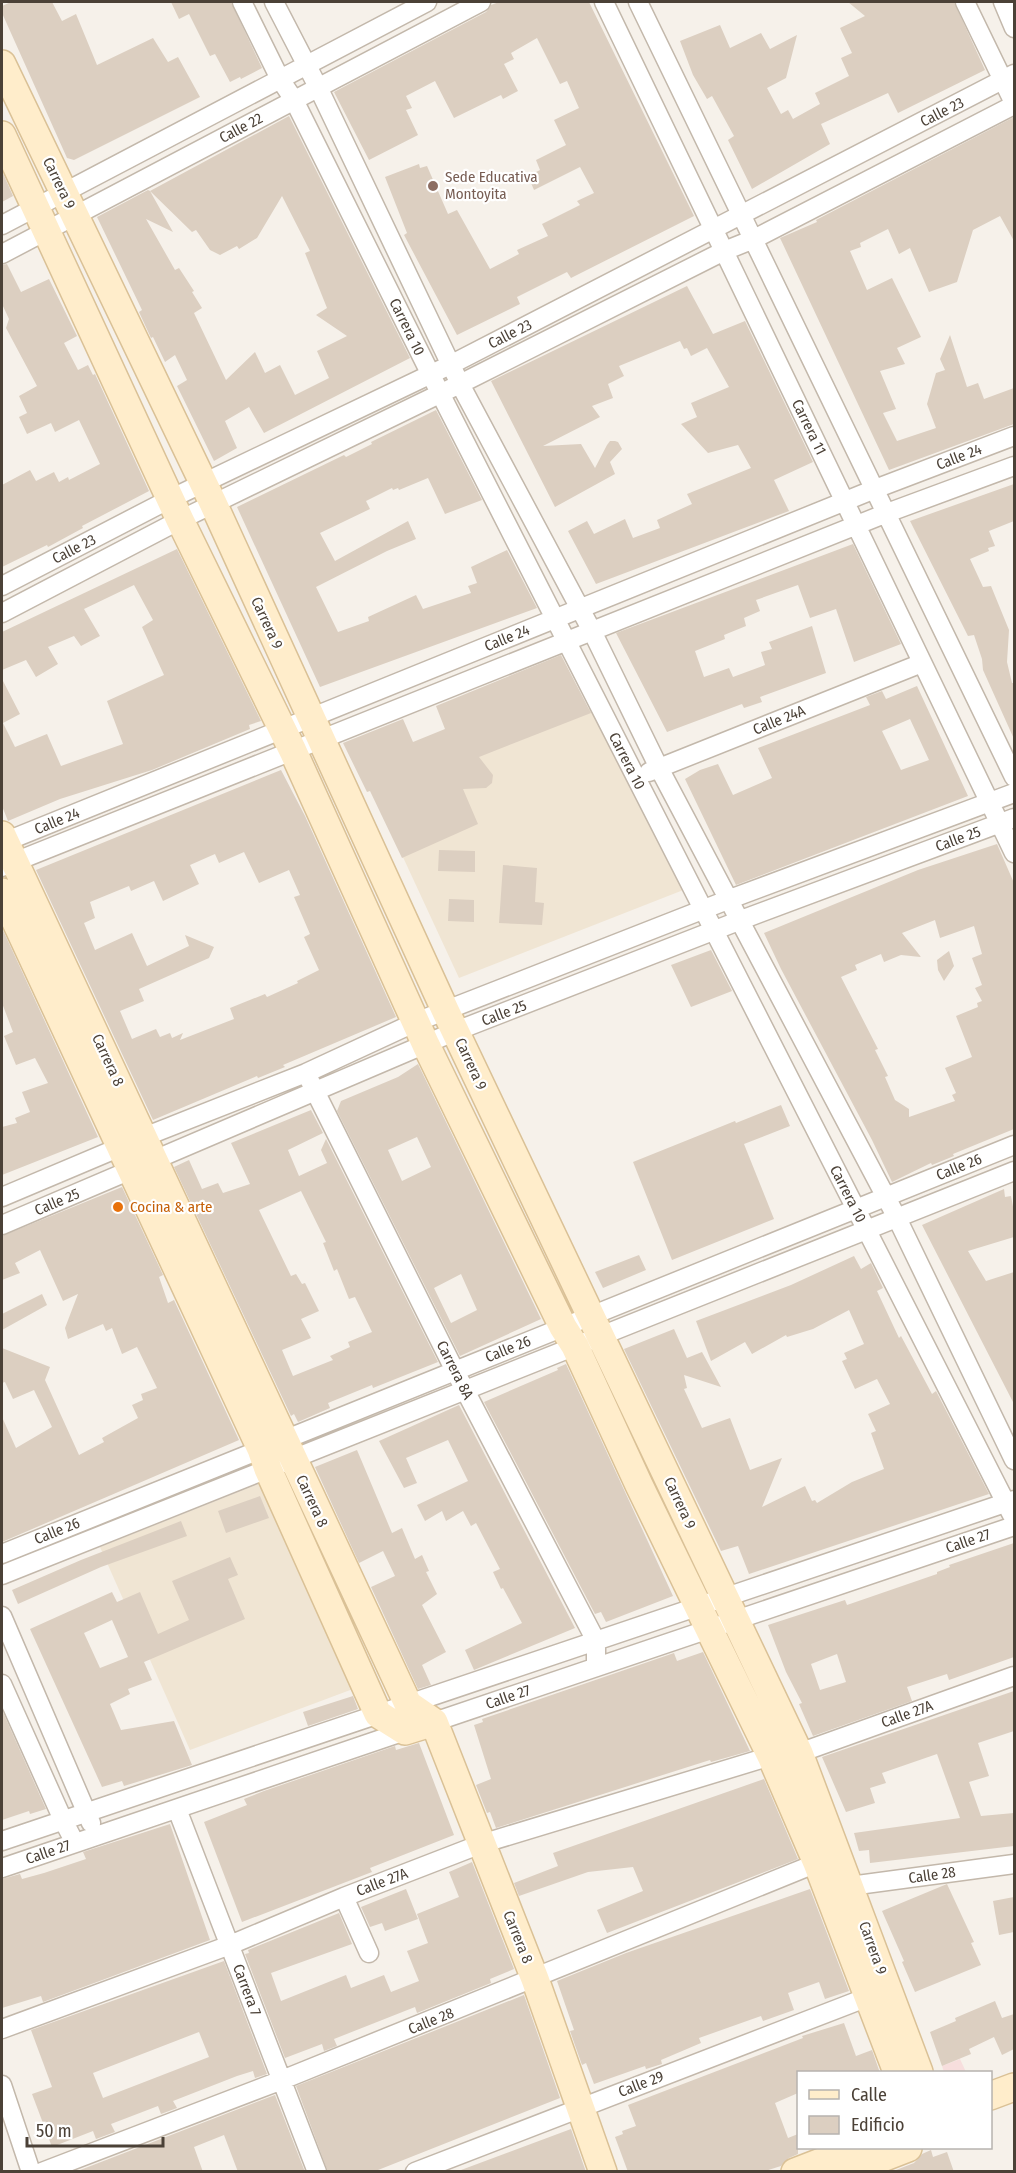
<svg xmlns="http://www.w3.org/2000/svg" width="1016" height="2173" viewBox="0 0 1016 2173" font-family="'Fira Sans Condensed',sans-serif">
<rect width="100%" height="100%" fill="#f6f1ea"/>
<path fill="#f0e5d3" d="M593 707 691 887 459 978 370 786Z
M266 1481 361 1686 190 1750 100 1547Z"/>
<path fill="#f7dedd" d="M960 2059 966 2072H944L942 2066Z"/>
<path fill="#dccfc1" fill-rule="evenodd" d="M11 2H52L62 21 76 14 97 65 153 38 168 62 178 57 200 97 74 160 67 158 2 13V6Z
M171 2H231L262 68 241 79 240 77 230 82 215 54 210 56 189 14 179 19Z
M499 2H589L694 216 571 278 567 272 517 297 520 304 457 335 404 235 407 233 385 177 419 164 420 168 427 166 448 214 457 210 490 269 519 254 517 250 548 236 542 224 580 205 577 201 594 193 580 167 534 190 528 176 540 170 536 160 566 145 554 120 579 108 567 81 560 84 537 38 511 53 514 59 504 64 518 91 503 99 501 95 454 118 435 81 406 96 412 108 406 110 418 135 369 160 334 92 486 12 491 5Z
M848 2H954L985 70 898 113 888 93 821 124 830 144 752 189 728 140 734 136 712 96 707 99 693 75 680 41 720 25 730 48 761 33 770 49 797 35 786 78 767 88 781 114 788 110 793 119 820 104 815 93 849 76 841 58 852 53 840 28 865 16Z
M289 116 410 358 264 433 249 407 225 421 237 448 214 461 177 386 187 380 175 355 165 362 153 337 151 338 139 312 142 310 97 217 148 190 150 191 173 232 146 219 175 270 179 268 194 291 192 292 202 308 194 313 226 380 255 352 265 373 280 365 295 395 329 378 317 351 347 336 316 315 327 308 305 253 310 251 282 196 257 238 239 249 237 246 220 255 210 250 196 230 192 232 150 191Z
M1014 117V241L1000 216 973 230 957 282 929 292 910 248 899 254 888 229 860 243 861 247 850 251 867 290 892 278 921 337 897 348 905 364 880 371 896 409 883 413 897 441 936 428 927 404 936 373 945 370 940 359 950 335 967 387 978 383 984 399 1014 388V424L889 470 780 238 817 222 816 220Z
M2 171 13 196 2 202Z
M7 264 21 292 49 279 77 336 64 343 78 370 88 365 93 375 95 374 149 491 82 526 83 528 48 547 47 545 2 567V485L30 470 36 481 54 472 59 482 68 477 69 480 100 464 79 420 55 432 51 423 27 434 19 417 27 413 19 396 37 386 6 328 9 319 2 304V265Z
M687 286 713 334 745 321 813 462 774 480 789 511 596 584 568 531 587 521 594 534 625 519 633 538 660 528 657 520 692 504 687 494 751 468 738 445 708 453 681 424 697 417 691 403 729 387 707 348 691 356 687 348 684 349 680 341 619 366 624 376 608 384 613 398 592 406 600 417 543 446 581 444 595 468 607 445 610 441H615L618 442 622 449 610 462 615 474 555 507 491 381Z
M436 410 482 500 445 514 428 478 399 490 398 488 393 490 392 488 366 501 370 509 320 533 335 561 408 521 416 539 387 551 316 587 338 632 369 621 368 617 416 595 423 609 471 593 468 586 477 583 471 567 507 550 537 608 320 687 237 507 344 455 346 457 372 444 371 442Z
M1014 484V521L989 531 995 546 988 548 989 551 970 559 983 587 991 586 1009 630 1007 662 1012 683H1014V739L983 670 982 659 974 635 968 636 910 521Z
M853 544 901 644 854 662 836 609 810 618 798 585 756 600 760 611 744 618 746 626 724 635 725 639 695 651 704 677 729 668 733 677 765 665 761 652 772 649 769 642 812 626 826 673 760 697 762 702 744 708 742 704 667 732 616 633Z
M177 549 261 721 249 725 250 729 152 770 60 799 8 821 2 806V679L20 714 3 723 15 747 47 734 61 766 123 744 107 701 164 675 142 627 153 620 134 585 84 609 100 636 81 646 74 636 48 647 58 664 36 677 26 660 2 670V632Z
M561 655 591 713 479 757 493 775 492 783 486 788 463 789 478 824 402 858 370 791 367 792 343 743 403 719 413 742 445 729 436 706Z
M917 686 968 796 736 885 685 779 700 770 718 764 733 795 772 778 758 748 870 705 866 697 882 691 886 699ZM910 719 929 760 901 770 882 731Z
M281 770 305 816 396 1017 283 1065 285 1067 258 1078 257 1076 153 1120 36 870ZM244 852 259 883 289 870 300 895 294 897 310 934 304 937 319 970 297 981 298 983 267 997 265 994 230 1008 234 1019 180 1040 183 1033 172 1038 170 1033 160 1037 156 1029 132 1039 120 1011 144 1001 139 989 209 958 214 947 185 935 189 946 147 966 132 933 95 950 84 923 95 918 90 902 129 886 131 891 154 881 163 901 199 884 190 865 215 854 219 863Z
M997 844 1014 883V1129L953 1154 954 1156 932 1165 931 1163 892 1182 872 1140 781 969 764 933 918 870ZM935 920 940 938 974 926 982 954 972 958 982 985 975 988 982 1001 977 1003 978 1007 956 1016 972 1057 945 1068 956 1093 952 1095 955 1101 909 1117V1109L895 1100 885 1077 888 1076 875 1050 878 1049 841 977 857 970 855 965 881 954 884 962 901 955 921 957 902 933Z
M439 850 475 851V872L438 871Z
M503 865 537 868 535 902 544 903 542 925 499 923Z
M449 899 474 900V922L448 921Z
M2 928 98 1137 2 1175V1127L17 1123 15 1118 30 1112 22 1092 48 1083 35 1058 16 1065 4 1036 13 1032 2 1003Z
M711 950 732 991 691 1007 671 965Z
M949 951 954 966 944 981 938 970 937 960Z
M418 1064 541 1319 460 1356 337 1111 341 1101 398 1077ZM417 1137 431 1167 402 1181 388 1150ZM461 1274 477 1310 451 1323 434 1288Z
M781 1105 790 1126 744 1144 774 1219 672 1260 633 1162 735 1121 736 1123Z
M311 1110 323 1133 288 1150 299 1176 327 1163 321 1150 326 1139 438 1362 373 1388 372 1385 328 1403 330 1408 298 1422 294 1414 291 1416 174 1167 189 1160 202 1189 218 1183 223 1193 250 1184 231 1143ZM301 1191 326 1242 323 1243 334 1271 337 1269 349 1299 355 1297 372 1332 348 1342 350 1347 330 1356 333 1360 293 1376 282 1350 311 1338 301 1319 319 1311 305 1283 302 1284 296 1274 291 1276 259 1210Z
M122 1187 163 1275 159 1277 168 1303 174 1300 239 1440 2 1542V1417L16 1448 52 1427 34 1390 13 1399 5 1382 2 1383V1348L50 1367 45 1380 79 1455 104 1442 102 1438 138 1418 132 1405 143 1400 141 1394 157 1388 137 1347 122 1354 112 1328 106 1331 103 1324 68 1339 65 1328 78 1294 63 1301 40 1250 15 1263 20 1273 2 1280V1236Z
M1004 1189 1005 1197 1011 1196 1014 1212V1237L968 1251 986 1281 1014 1272V1404L922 1225Z
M639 1255 646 1270 603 1288 595 1272Z
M854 1256 861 1269 871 1263 883 1288 877 1291 899 1338 901 1336 932 1394 936 1391 989 1494 749 1574 738 1546 721 1551 624 1349 674 1329 687 1358 702 1352 721 1387 684 1375 687 1388 684 1389 702 1428 730 1418 750 1470 782 1458 762 1507 805 1486 812 1501 815 1500 817 1503 852 1482 884 1469 871 1433 876 1431 868 1414 890 1404 877 1379 855 1389 842 1361 847 1359 844 1353 864 1344 849 1310 813 1329 787 1337 786 1335 752 1354 745 1342 711 1361 696 1321 791 1285Z
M42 1294 47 1305 2 1330V1314Z
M566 1364 673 1596 606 1622 601 1612 595 1614 484 1402 558 1370 557 1368Z
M459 1405 575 1628 474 1670 465 1650 522 1623 503 1588 501 1589 493 1572 500 1569 476 1523 471 1526 463 1511 446 1521 442 1511 425 1521 417 1505 468 1481 448 1440 406 1458 417 1483 404 1488 379 1441Z
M357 1450 392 1533 402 1528 415 1559 422 1555 429 1571 426 1572 437 1594 422 1605 446 1652 422 1665 431 1685 418 1689 371 1587 395 1576 383 1551 359 1563 315 1467Z
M260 1496 269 1518 226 1533 218 1511Z
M181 1521 187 1536 101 1567 18 1604 12 1590 81 1560Z
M1014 1543V1657L949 1680 947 1674 907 1687 912 1701 813 1736 799 1704 802 1703 786 1672 768 1625 845 1600 847 1605 937 1574V1572L950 1567 949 1565ZM837 1654 846 1682 820 1690 811 1664Z
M230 1557 238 1575 228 1579 245 1619 144 1662 152 1680 128 1689 130 1694 110 1704 121 1730 174 1721 192 1765 124 1786 122 1781 102 1787 30 1629 112 1592 117 1602 140 1592 158 1634 189 1620 172 1581ZM112 1620 128 1657 100 1668 84 1633Z
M703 1652 750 1751 711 1762 710 1760 496 1828 490 1812 487 1813 476 1785 491 1779 474 1725 483 1722 482 1719 674 1653 677 1661Z
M1014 1691V1731L978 1743 989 1776 969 1782 981 1816 1014 1813V1846L870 1863 869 1850 859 1851 854 1833 960 1818 937 1754 882 1773 886 1783 870 1788 875 1803 846 1812 822 1757Z
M353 1696 358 1709 308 1726 303 1712Z
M2 1710 46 1809 30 1814 29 1811 2 1820Z
M419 1743 454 1835 370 1868 372 1872 242 1922 204 1822 247 1805 244 1799 264 1791 395 1746 396 1750Z
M764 1779 798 1859 607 1933 597 1910 643 1891 633 1867 588 1872 519 1896 514 1883 558 1866 553 1853Z
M170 1824 210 1940 43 2002 41 1996 2 2008V1879L20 1874 22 1879 44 1873 86 1859 83 1852Z
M472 1862 514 1969 490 1979 491 1983 417 2013 415 2007 334 2039 337 2046 324 2051 322 2044 285 2058 245 1954 249 1953 248 1950 339 1913 352 1944 271 1973 281 2001 346 1975 351 1988 384 1975 391 1992 419 1981 407 1951 428 1943 417 1914 459 1897 449 1872Z
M947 1884 974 1942 971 1943 981 1965 915 1992 902 1962 904 1961 882 1911Z
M406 1889 418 1919 385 1931 382 1923 370 1927 361 1907Z
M810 1889 849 1991 825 1999 819 1982 788 1993 794 2010 763 2021 761 2016 699 2038 701 2043 661 2060 662 2064 646 2069 645 2066 594 2084 586 2063 582 2065 570 2031 574 2030 557 1981 626 1953Z
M1014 1897V1932L999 1935 993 1901Z
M224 1961 267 2074 255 2078 253 2071 237 2076 173 2101 177 2108 161 2114 158 2106 111 2124 115 2132 96 2139 93 2131 52 2147 32 2094 52 2087 31 2030ZM199 2032 209 2057 103 2098 93 2073Z
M524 1995 560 2098 373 2172H328L296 2086Z
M995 2001 1002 2018 1014 2014V2049L1002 2055 994 2037 969 2049 971 2054 942 2066 930 2032 956 2021 955 2018Z
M844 2023 856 2056 872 2050 880 2073H798V2093L775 2103 788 2138 798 2134V2154L789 2158 781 2166 762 2172H628L615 2137 623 2134 622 2131 636 2126 628 2105 803 2038 802 2036Z
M275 2095 305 2172H238L224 2135 194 2147 203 2172H75Z
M571 2129 586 2172H462L461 2170Z
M931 2150 933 2157 947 2152 954 2172H891L914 2163 922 2154Z"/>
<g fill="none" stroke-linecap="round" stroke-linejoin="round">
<g stroke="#c3b8ab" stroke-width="21">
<path id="street" d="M242 2 280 79 294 100 440 393 1014 1519
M274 2 318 87 460 384 592 631 659 768 897 1218 1014 1460
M604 2 1014 853
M638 2 1014 777
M965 2 1014 103
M1003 2 1014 28
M2 225 427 2
M2 254 481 2
M2 586 170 499 450 365 1014 74
M2 613 180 520 460 384 724 251 754 239 1014 105
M649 772 922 663
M2 843 875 489 1014 436
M2 867 887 513 1014 466
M310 1081 455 1371 596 1641V1667
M2 1197 144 1137 306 1073 416 1022 730 899 1014 793
M2 1225 456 1031 741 920 1014 818
M2 1554 1014 1145
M2 1575 1014 1171
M2 1616 91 1823
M2 1684 63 1820 75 1843
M434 1722 1014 1526
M799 1753 1014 1676
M177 1809 317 2172
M2 1841 1014 1500
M2 1868 405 1731
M850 1886 1014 1864
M344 1897 369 1953
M2 2029 230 1945 344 1897 481 1844 771 1756
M2 2085 31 2172
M42 2172 282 2080 817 1863
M415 2172 868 1997"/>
</g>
<g stroke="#dac196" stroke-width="30">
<path id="secondary" d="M2 64 213 503 446 1012 799 1753 919 2072
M2 135 180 520 293 751 426 1045 563 1327 575 1346 639 1485 771 1756 817 1863 897 2072
M2 835 408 1704 434 1722 535 1979 603 2172
M2 892 261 1449 268 1469 378 1714 405 1731 434 1722
M990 2096 1014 2087
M795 2172 857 2148
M846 2172 908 2148"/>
</g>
<use href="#street" stroke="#fff" stroke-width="18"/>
<use href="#secondary" stroke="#ffedcb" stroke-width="27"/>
</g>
<circle fill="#8d6e63" stroke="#fff" stroke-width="2" cx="433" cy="186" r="6"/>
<circle fill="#e8710a" stroke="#fff" stroke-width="2" cx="118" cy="1207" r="6"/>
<g text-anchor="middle" stroke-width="4.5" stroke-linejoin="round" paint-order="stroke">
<g font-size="15" fill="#4b4137" stroke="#fff">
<text transform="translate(942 112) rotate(-27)" y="5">Calle 23</text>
<text transform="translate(241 128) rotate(-28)" y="5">Calle 22</text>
<text transform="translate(59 183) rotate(64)" y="5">Carrera 9</text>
<text transform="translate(407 327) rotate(64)" y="5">Carrera 10</text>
<text transform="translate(510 334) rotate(-27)" y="5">Calle 23</text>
<text transform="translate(809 427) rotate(64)" y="5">Carrera 11</text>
<text transform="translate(959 457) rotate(-21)" y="5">Calle 24</text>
<text transform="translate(74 549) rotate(-27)" y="5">Calle 23</text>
<text transform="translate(267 623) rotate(65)" y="5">Carrera 9</text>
<text transform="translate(507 638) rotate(-22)" y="5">Calle 24</text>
<text transform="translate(779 720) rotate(-22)" y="5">Calle 24A</text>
<text transform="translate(627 761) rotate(63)" y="5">Carrera 10</text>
<text transform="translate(57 821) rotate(-22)" y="5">Calle 24</text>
<text transform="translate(958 839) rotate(-20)" y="5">Calle 25</text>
<text transform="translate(504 1013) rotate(-21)" y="5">Calle 25</text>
<text transform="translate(108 1060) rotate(65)" y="5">Carrera 8</text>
<text transform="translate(471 1064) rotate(65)" y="5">Carrera 9</text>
<text transform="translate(959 1167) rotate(-22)" y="5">Calle 26</text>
<text transform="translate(848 1194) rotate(63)" y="5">Carrera 10</text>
<text transform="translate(57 1202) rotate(-23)" y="5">Calle 25</text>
<text transform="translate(508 1349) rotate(-22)" y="5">Calle 26</text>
<text transform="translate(455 1370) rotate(63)" y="5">Carrera 8A</text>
<text transform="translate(312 1501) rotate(65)" y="5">Carrera 8</text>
<text transform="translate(680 1503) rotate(65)" y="5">Carrera 9</text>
<text transform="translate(57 1531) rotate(-22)" y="5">Calle 26</text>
<text transform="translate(968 1541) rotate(-19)" y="5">Calle 27</text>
<text transform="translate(508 1697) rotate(-19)" y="5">Calle 27</text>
<text transform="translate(907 1714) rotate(-20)" y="5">Calle 27A</text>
<text transform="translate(48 1852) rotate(-19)" y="5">Calle 27</text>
<text transform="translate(932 1875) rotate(-8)" y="5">Calle 28</text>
<text transform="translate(382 1882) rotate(-21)" y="5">Calle 27A</text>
<text transform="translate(518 1937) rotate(68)" y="5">Carrera 8</text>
<text transform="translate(873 1948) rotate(70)" y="5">Carrera 9</text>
<text transform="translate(247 1990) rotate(69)" y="5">Carrera 7</text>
<text transform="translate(431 2021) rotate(-22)" y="5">Calle 28</text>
<text transform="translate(641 2084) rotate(-21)" y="5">Calle 29</text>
</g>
<g font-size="15" fill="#785e54" stroke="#fff" text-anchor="start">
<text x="445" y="182">Sede Educativa<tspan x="445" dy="17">Montoyita</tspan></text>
</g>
<g font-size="15" fill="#c56008" stroke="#fff" text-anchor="start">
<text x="130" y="1212">Cocina &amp; arte</text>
</g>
</g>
<rect width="1016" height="2173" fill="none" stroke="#4b4137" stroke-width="6"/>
<rect x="797" y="2071" width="195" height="78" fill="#ffffff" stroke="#b7b3af" stroke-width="1.5"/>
<rect x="809" y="2090" width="30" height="9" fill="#ffedcb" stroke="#b7b3af" stroke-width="1.5"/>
<text x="851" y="2101" font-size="18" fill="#4b4137">Calle</text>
<rect x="809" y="2116" width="30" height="18" fill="#dccfc1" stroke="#b7b3af" stroke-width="1.5"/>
<text x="851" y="2131" font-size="18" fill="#4b4137">Edificio</text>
<path d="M27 2137v9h136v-9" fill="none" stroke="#4b4137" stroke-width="3"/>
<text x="36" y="2137" font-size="18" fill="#4b4137" stroke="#ffffff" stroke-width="4.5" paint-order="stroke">50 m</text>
</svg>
